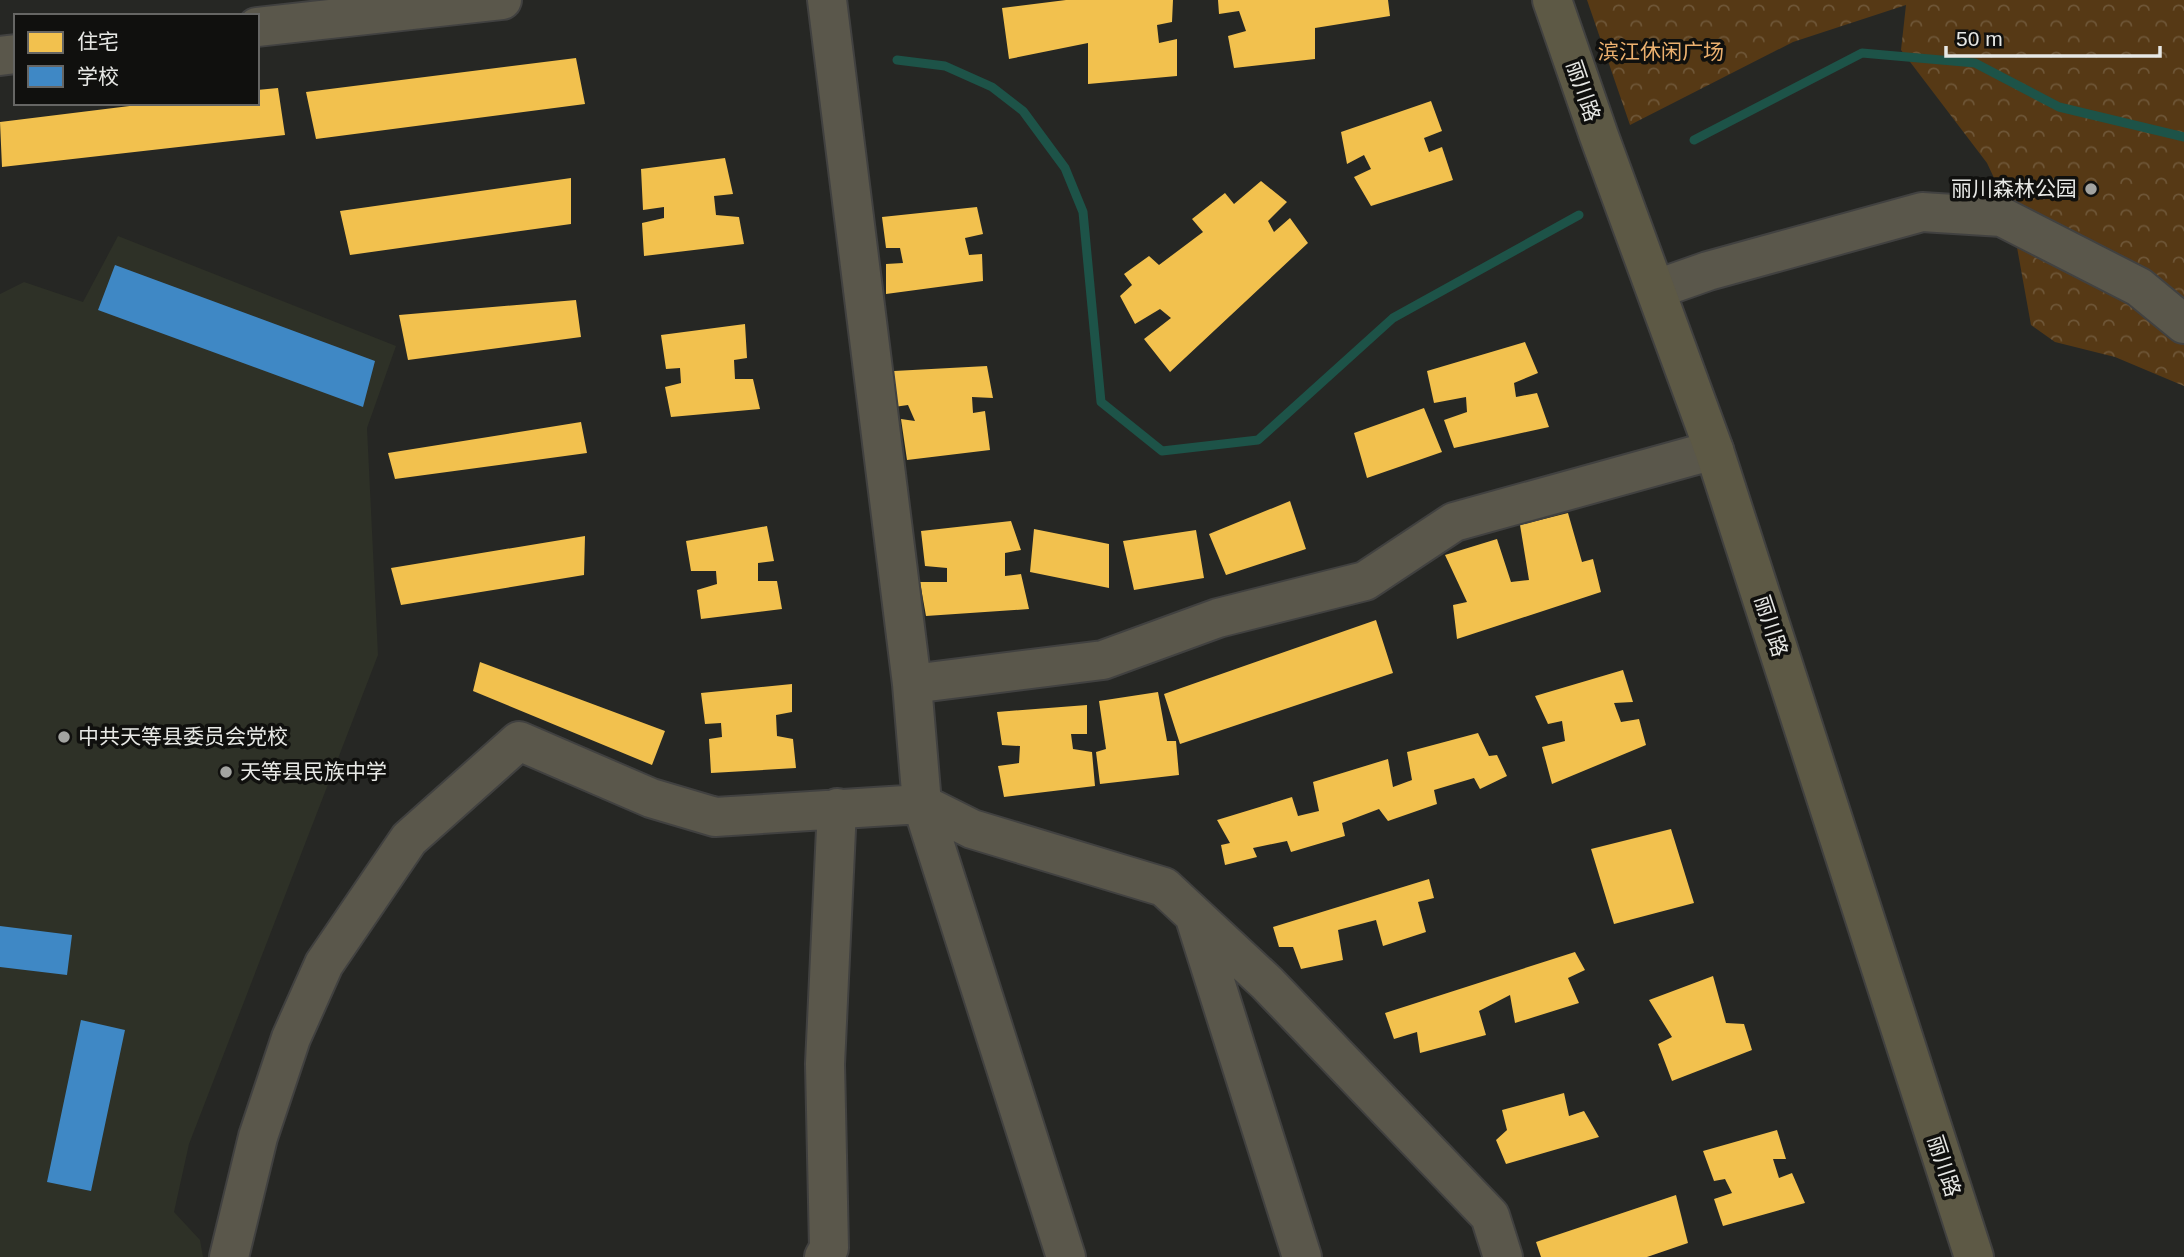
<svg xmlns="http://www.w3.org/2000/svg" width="2184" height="1257" viewBox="0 0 2184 1257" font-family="Arial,'Noto Sans SC',sans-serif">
<defs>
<pattern id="forest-crowns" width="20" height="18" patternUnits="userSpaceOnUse" patternTransform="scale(1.75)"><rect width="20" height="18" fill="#563915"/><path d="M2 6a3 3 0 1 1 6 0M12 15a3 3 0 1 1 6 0" fill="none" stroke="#6e5637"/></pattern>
</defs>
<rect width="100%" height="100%" fill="#262724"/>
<path fill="#2e3127" d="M118 236 396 346 367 428 378 655 189 1144 174 1212 200 1240 203 1257H0V294L24 282 83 302Z"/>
<path fill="url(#forest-crowns)" d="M1587 0H2184V386L2115 357 2055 342 2031 325 2011 214 1987 163 1901 50 1906 5 1793 42 1630 125Z"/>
<path fill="#f2c14e" d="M1066 0H1173L1172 22 1157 25 1159 43 1177 39V76L1088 84V43L1009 59 1002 8Z
M1218 0H1388L1390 16 1315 28V59L1234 68 1228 36 1246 31 1239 11 1219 14Z
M576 58 585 104 316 139 306 92Z
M278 88 285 135 2 167 0 122 154 103H257V90Z
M1431 101 1442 131 1424 138 1429 152 1442 147 1453 180 1371 206 1354 177 1371 169 1364 155 1347 164 1341 132Z
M725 158 733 194 714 196 716 215 739 217 744 244 644 256 642 223 664 218V207L643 210 641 169Z
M571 178V224L350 255 340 211Z
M1261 181 1287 202 1268 221 1274 232 1290 218 1308 243 1170 372 1144 339 1171 318 1160 309 1135 324 1120 296 1132 285 1124 274 1149 256 1159 265 1203 232 1192 219 1225 193 1234 204Z
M977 207 983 234 965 238 969 255 982 254 983 281 886 294V264L903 263 900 248H886L882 217Z
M576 300 581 337 408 360 399 315Z
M745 324 747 358 734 360 735 379H753L760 409 671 417 665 387 681 383 680 368 666 369 661 335Z
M1525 342 1538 373 1514 383 1516 397 1537 393 1549 427 1454 448 1444 420 1467 412 1466 397 1434 403 1427 371Z
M987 366 993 398 972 397 973 413 985 411 990 450 907 460 901 419 915 421 908 405 894 407V371Z
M1424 408 1442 452 1367 478 1354 433Z
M581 422 587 453 395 479 388 453Z
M1290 501 1306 549 1226 575 1209 534Z
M1568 513 1582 562 1593 559 1601 592 1457 639 1453 605 1467 602 1445 555 1497 539 1511 582 1529 580 1520 525Z
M1011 521 1021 550 1005 553V576L1021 574 1029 609 926 616 920 582H947V568L925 566 921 531Z
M767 526 774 561 758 563V581H777L782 609 701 619 697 590 717 584 716 571H691L686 541Z
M1034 529 1109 544V588L1030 572Z
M1196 530 1204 578 1134 590 1123 541Z
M585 536 584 575 401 605 391 568Z
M1376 620 1393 673 1180 744 1164 694Z
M480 662 665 731 652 765 473 691Z
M1623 670 1633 702 1614 703 1621 722 1639 719 1646 745 1552 784 1542 747 1565 741 1562 721 1548 724 1535 696Z
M792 684V712L776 715 777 736 793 739 796 768 711 773 709 739 722 737 721 723 705 724 701 693Z
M1158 692 1167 741H1176L1179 775 1100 784 1096 752 1106 749 1099 701Z
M1087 705V734H1071L1073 749 1092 752 1095 786 1004 797 998 766 1019 763 1020 746 1002 745 997 712Z
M1478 733 1489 756 1497 755 1507 776 1480 789 1474 778 1434 790 1437 804 1388 821 1379 809 1342 823 1345 836 1291 852 1287 841 1253 848 1257 857 1225 865 1221 845 1230 843 1217 820 1292 797 1298 816 1319 811 1313 782 1388 759 1393 787 1412 780 1407 752Z
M1671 829 1694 903 1614 924 1591 849Z
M1429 879 1434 898 1418 902 1426 932 1383 946 1376 920 1338 930 1343 960 1301 969 1293 947H1279L1273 927Z
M1575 952 1585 970 1568 978 1579 1003 1515 1023 1510 995 1479 1011 1486 1035 1420 1053 1417 1032 1394 1039 1385 1013Z
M1713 976 1726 1023 1744 1024 1752 1050 1672 1081 1658 1044 1672 1037 1649 1000Z
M1564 1093 1569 1116 1584 1111 1599 1137 1506 1164 1496 1140 1507 1130 1502 1110Z
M1777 1130 1786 1159H1773L1779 1178 1792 1173 1805 1203 1723 1226 1714 1199 1732 1193 1725 1179 1714 1181 1703 1151Z
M1676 1195 1688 1243 1647 1257H1541L1536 1242Z"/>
<path fill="#3f88c5" d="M115 265 375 361 363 407 98 310Z
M0 926 72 935 67 975 0 967Z
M81 1020 125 1030 91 1191 47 1182Z"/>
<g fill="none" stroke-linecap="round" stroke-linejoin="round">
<path stroke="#1d5348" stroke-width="9" d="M897 60 945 66 992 87 1023 111 1065 168 1083 212 1101 402 1162 451 1258 440 1393 318 1579 215
M1694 140 1862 53 1975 63 2059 107 2184 137"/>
<g stroke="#414140" stroke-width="42">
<path id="minor" d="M827 0 912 684 922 804 1066 1257
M257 27 502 0
M0 56 16 54
M1657 289 1708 271 1922 212 2002 217 2139 287 2184 324
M912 684 1103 660 1218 618 1365 581 1454 522 1714 450
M1195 918 1302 1257
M229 1257 258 1137 291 1038 324 964 409 839 519 741 651 798 715 817 922 804 972 829 1164 887 1267 983 1490 1216 1503 1257
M824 1257 829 1248 825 1064 837 808"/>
</g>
<g stroke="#414140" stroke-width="42">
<path id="major" d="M1552 0 1599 136 1714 450 1974 1257"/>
</g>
<use href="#minor" stroke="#5a574b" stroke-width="38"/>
<use href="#major" stroke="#5d5945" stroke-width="38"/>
</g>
<g fill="#a3a4a1" stroke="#10100e" stroke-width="2.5">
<circle cx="2091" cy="189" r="7"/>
<circle cx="64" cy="737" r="7"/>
<circle cx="226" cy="772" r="7"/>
</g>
<g text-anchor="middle" stroke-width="7" stroke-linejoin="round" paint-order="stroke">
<g font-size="21" fill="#edb16f" stroke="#10100e">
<text x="1661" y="59">滨江休闲广场</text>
</g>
<g font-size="21" fill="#e7e8e5" stroke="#10100e">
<text transform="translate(1583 91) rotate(71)" y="7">丽川路</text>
<text transform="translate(1771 626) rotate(72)" y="7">丽川路</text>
<text transform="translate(1944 1166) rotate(72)" y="7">丽川路</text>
</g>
<g font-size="21" fill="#e7e8e5" stroke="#10100e" text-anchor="start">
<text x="2077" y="196" text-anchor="end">丽川森林公园</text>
<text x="78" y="744">中共天等县委员会党校</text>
<text x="240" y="779">天等县民族中学</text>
</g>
</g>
<rect x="14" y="14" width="245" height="91" fill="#10100e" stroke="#666664" stroke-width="2"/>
<rect x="28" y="32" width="35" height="21" fill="#f2c14e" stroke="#666664" stroke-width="2"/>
<text x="77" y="49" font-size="21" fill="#e7e8e5">住宅</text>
<rect x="28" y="66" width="35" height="21" fill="#3f88c5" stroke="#666664" stroke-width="2"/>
<text x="77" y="84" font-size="21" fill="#e7e8e5">学校</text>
<path d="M1946 46v10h214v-10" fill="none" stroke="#e7e8e5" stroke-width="3.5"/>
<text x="1956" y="46" font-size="21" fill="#e7e8e5" stroke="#10100e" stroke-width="5" paint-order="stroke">50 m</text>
</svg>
